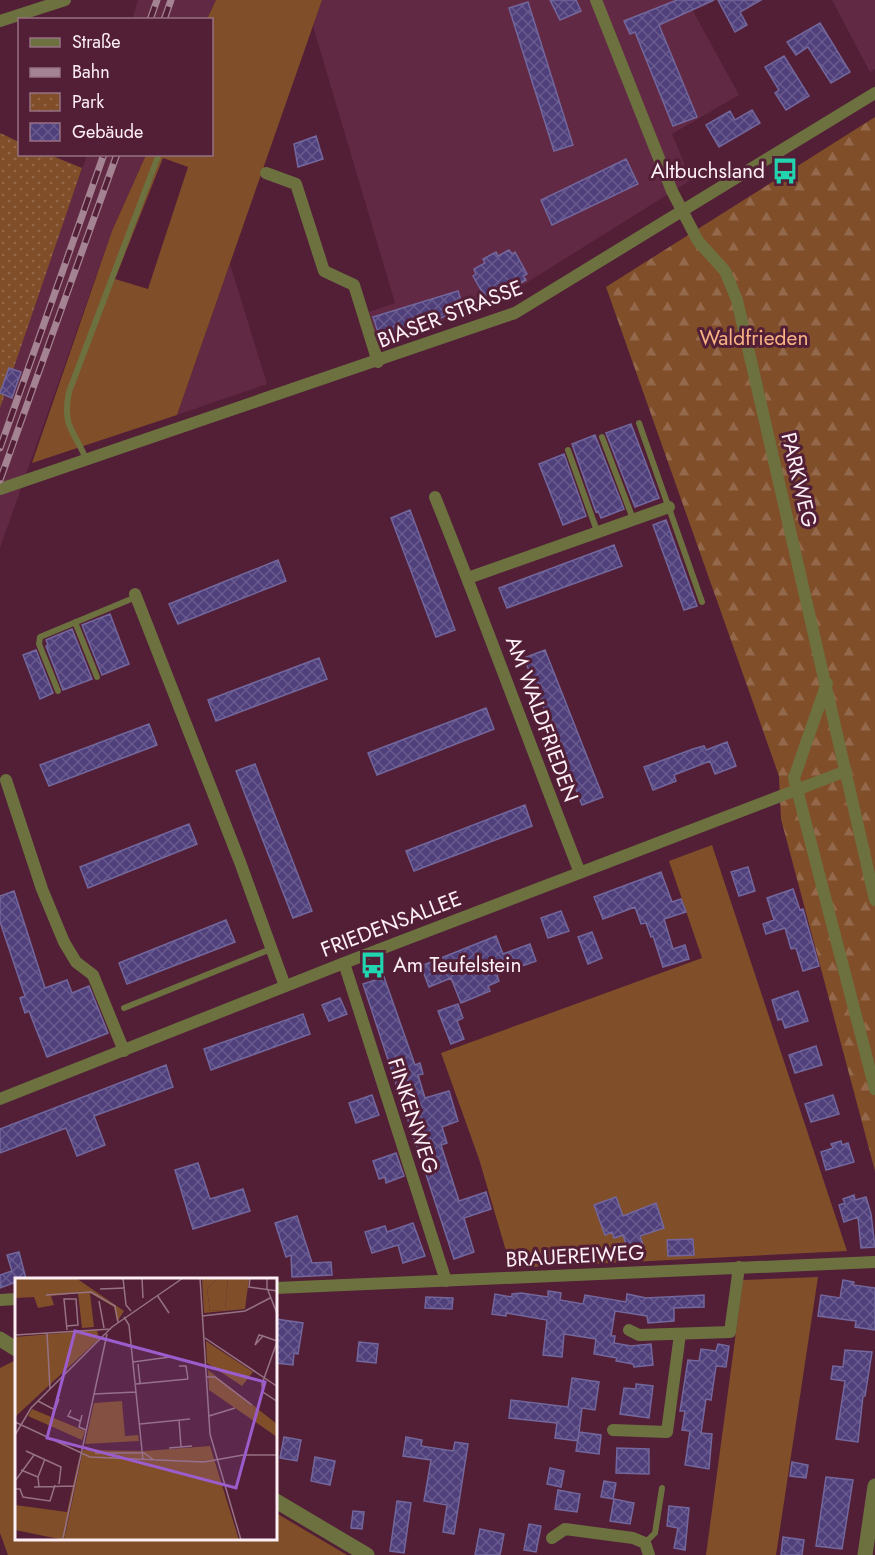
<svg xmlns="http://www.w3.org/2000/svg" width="875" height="1555" viewBox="0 0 875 1555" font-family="Jost,sans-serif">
<defs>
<pattern id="forest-firs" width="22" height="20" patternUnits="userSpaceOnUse" patternTransform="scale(1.5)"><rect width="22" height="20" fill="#814e2a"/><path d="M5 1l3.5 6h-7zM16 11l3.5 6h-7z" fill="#94684a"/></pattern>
<pattern id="park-dots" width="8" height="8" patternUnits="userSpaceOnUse" patternTransform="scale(1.5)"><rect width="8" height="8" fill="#814e2a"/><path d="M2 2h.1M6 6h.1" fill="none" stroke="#94684a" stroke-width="1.8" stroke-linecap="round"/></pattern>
<pattern id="building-cross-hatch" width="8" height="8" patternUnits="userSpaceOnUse" patternTransform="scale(1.5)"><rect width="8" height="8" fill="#4f3f7b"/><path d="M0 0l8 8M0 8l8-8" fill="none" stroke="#695b8e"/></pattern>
</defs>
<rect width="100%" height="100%" fill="#521f37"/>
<path fill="#622944" d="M138 0H216L207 19 132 20Z
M322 0H716L693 11 739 95 672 134 691 180 502 298 379 346 369 312 395 303 313 26Z
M832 0H875V69L870 72Z
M87 155H146L112 231 0 548V386L40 287Z
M230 264 267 384 177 415Z"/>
<path fill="#814e2a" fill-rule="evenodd" d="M216 0H322L177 415 32 463 112 231 146 155 212 154V20L207 19ZM163 158 188 167 148 289 115 279Z
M712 845 847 1251 511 1268 479 1159 441 1053 702 958 669 861Z
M818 1277 776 1555H706L743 1280Z
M16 1360V1538H276V1513L347 1555H8L0 1533V1368Z"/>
<path fill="url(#forest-firs)" d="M875 117V1171L781 819 779 776 606 287Z"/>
<path fill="url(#park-dots)" d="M0 133 19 142 20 154 50 155 82 168 0 408Z"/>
<path fill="url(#building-cross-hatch)" stroke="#73679c" stroke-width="1.5" d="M550 0H576L581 11 560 20Z
M677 0H714L659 25 697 117 673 126 635 32 630 34 624 21Z
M718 0H761L740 12 747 25 735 32Z
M528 2 573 145 554 151 509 8Z
M820 23 850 72 831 83 808 47 796 55 787 42Z
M784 56 809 96 786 110 775 93 779 90 765 67Z
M752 110 760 123 719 147 706 125 730 111 735 120Z
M316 136 323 159 298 167 294 144Z
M626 159 638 184 552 225 541 200Z
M509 250 512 254 515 252 527 274 523 276 526 280 491 300 488 295 485 297 473 276 476 274 474 269 485 263 483 259 496 252 498 256Z
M458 291 464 310 380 338 373 317Z
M9 368 21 372 12 398 0 393Z
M631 424 659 498 635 507 606 433Z
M595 435 624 509 601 518 598 511 596 512 572 444Z
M564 454 586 516 563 525 539 464Z
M410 510 455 630 436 637 391 518Z
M666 520 697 606 684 610 653 525Z
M614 545 622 566 507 608 499 588Z
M278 560 286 581 178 624 169 604Z
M110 614 129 664 102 675 82 625Z
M72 629 92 679 63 690 46 646 48 645 46 640Z
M36 650 53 693 40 699 23 655Z
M545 650 603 797 582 805 524 658Z
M319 658 327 679 216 721 208 700Z
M486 708 494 729 377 775 368 753Z
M149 724 157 745 49 786 40 765Z
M727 742 736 766 715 774 710 761 674 775 676 781 653 790 644 767 693 749 704 746 706 750Z
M255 764 312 911 293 918 236 771Z
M525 805 532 826 414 871 406 851Z
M189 824 197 844 88 888 80 867Z
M748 867 755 891 739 896 731 872Z
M661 872 672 902 681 899 686 912 664 919 673 949 685 945 689 959 663 967 653 936 651 937 646 923 641 924 635 907 603 919 594 897Z
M793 889 800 910 803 909 819 966 803 971 796 948 791 949 785 928 766 934 763 924 774 920 767 898Z
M14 891 45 988 67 980 72 993 89 986 108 1033 47 1057 29 1011 25 1013 20 998 25 996 0 922V896Z
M561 911 569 931 548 938 541 918Z
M226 920 235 942 127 984 119 963Z
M592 932 602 958 588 964 578 937Z
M496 936 503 954 530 944 536 961 497 975 499 981 488 986 490 991 461 1003 451 978 429 987 421 966Z
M384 977 415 1065 420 1063 423 1074 418 1075 425 1098 449 1091 458 1121 442 1127 447 1143 441 1145 459 1201 486 1192 491 1209 464 1218 474 1252 454 1259 363 984Z
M798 991 808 1021 785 1028 782 1019 778 1020 772 1000Z
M340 998 347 1014 329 1021 322 1005Z
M458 1004 463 1018 457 1021 464 1039 451 1044 438 1011Z
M303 1014 310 1034 211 1070 204 1049Z
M816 1046 822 1065 795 1073 789 1055Z
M166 1065 173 1087 94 1116 105 1145 77 1156 66 1128 0 1153V1129Z
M372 1095 379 1115 356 1123 349 1103Z
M833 1095 839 1114 811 1122 805 1104Z
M841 1141 842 1145 848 1143 854 1162 826 1170 821 1152 833 1148 831 1144Z
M396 1153 404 1176 386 1183 385 1177 379 1179 373 1161Z
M198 1163 210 1199 243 1189 250 1211 193 1229 175 1170Z
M854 1195 855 1200 866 1197 871 1214 875 1247 861 1248 858 1217 844 1222 839 1205 845 1203 843 1199Z
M616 1197 623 1216 656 1203 664 1228 640 1236 643 1245 628 1250 623 1235 614 1238 612 1232 605 1235 594 1205Z
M297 1216 312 1263 331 1262 332 1275 292 1277 291 1255 286 1257 275 1223Z
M413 1223 425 1256 403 1263 398 1245 372 1253 365 1232 385 1226 387 1232Z
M693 1239 694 1255 668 1256 667 1240Z
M19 1252 26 1279H16V1282L0 1288V1275L12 1271 7 1255Z
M843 1280 854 1282 853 1285 875 1288V1330L855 1327 856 1321 818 1316 821 1295 840 1298Z
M548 1291 561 1293 560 1300 583 1304 585 1295 626 1302 627 1294 646 1298 704 1295V1307L674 1308V1321L648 1323 647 1316 615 1311 611 1336H615L614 1343 631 1346 651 1344 653 1365 634 1367 633 1364 616 1361 617 1358 594 1354 596 1339 564 1334 562 1357 543 1355 547 1320 506 1313V1316L492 1314 495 1294 512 1297V1294L521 1293 548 1297Z
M426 1297 453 1298 452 1309 425 1308Z
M276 1319 303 1323 298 1354 294 1353 293 1365 276 1363Z
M359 1342 378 1344 376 1363 357 1361Z
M718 1344 729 1346 726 1367 716 1366 711 1400 706 1399 701 1433 712 1434 709 1469 685 1465 690 1431 682 1430 685 1411H680L688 1360 699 1361 701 1349 716 1351Z
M845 1350 872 1352 865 1396H863L858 1442 836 1439 845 1381 831 1379 833 1366 843 1367Z
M572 1378 599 1382 595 1410 582 1408 578 1441 555 1438 557 1423 509 1418 511 1400 568 1407Z
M636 1384 653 1386 649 1418 620 1414 624 1388 636 1389Z
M579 1432 601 1435 599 1454 576 1451Z
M284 1437 301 1440 297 1461 280 1458Z
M406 1437 422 1440 421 1446 453 1451 455 1442 468 1444 454 1534 443 1532 447 1505 424 1501 431 1460 403 1456Z
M617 1448 649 1449V1474L616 1473Z
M315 1457 335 1461 330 1485 311 1481Z
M792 1462 808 1465 806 1478 790 1476Z
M550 1468 564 1471 561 1487 547 1484Z
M826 1477 853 1480 842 1549 816 1546Z
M604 1481 616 1483 613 1499 601 1497Z
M558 1490 580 1494 577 1512 555 1509Z
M614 1499 634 1503 630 1524 610 1521Z
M397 1501 411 1503 404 1553 390 1551Z
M669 1506 689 1508 685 1550 674 1548 678 1528 667 1526Z
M353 1511 364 1512 362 1529 351 1528Z
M529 1524 541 1526 536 1552 524 1550Z
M480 1529 504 1534 500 1555H475Z
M783 1537 804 1540 802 1555H781Z"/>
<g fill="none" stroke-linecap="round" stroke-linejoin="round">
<path stroke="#6c713f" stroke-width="6" d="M639 423 702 602
M602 437 633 519
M568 450 597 531
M86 459C74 430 62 427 69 392L159 154
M75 622 97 677
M58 691 39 644 40 637 136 597
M124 1008 271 949
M645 1543 655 1533 662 1488"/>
<path stroke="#6c713f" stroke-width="12" d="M596 0 672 191 698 241 725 271 737 300 875 900
M0 21 65 0
M266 173 296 184 324 271 354 285 378 362
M0 489 515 313 875 93
M435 497C485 621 531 748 580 873
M468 578 669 507
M135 594 240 862 285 986
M827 683 794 778 875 1089
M6 780 42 889 64 942 76 962 93 975 124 1051
M344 963 446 1281
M0 1099 344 963 846 771
M276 1288 875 1262
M0 1300 16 1299
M629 1330 639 1335 730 1332 739 1267
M613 1430 667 1432 680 1334
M552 1538 565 1529 633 1538 645 1543 649 1555"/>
<path stroke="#6c713f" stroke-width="15" d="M0 1339 16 1349
M276 1501 367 1555
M865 1555 875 1486"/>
<g stroke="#a48392" stroke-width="7">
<path id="rail" d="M150 20 157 0
M164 20 171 0
M0 448 104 154
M0 480 117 154"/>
</g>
<use href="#rail" stroke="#521f37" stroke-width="4.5" stroke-dasharray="14" stroke-linecap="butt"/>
</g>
<defs>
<g id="bus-bare" transform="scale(2.07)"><path d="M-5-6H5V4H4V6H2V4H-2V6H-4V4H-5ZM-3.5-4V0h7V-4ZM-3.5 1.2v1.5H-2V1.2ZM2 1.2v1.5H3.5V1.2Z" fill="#20d5b0" stroke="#521f37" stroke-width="2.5" paint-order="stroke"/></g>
</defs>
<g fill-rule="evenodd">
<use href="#bus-bare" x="785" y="171"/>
<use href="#bus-bare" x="373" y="965"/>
</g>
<g text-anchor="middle" stroke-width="6" stroke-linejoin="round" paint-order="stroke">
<g font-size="21" fill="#fdeff4" stroke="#521f37" text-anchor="end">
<text x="765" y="178">Altbuchsland</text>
<text x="393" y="972" text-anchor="start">Am Teufelstein</text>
</g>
<g font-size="21" fill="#fdeff4" stroke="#521f37">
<text transform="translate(450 314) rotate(-21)" y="7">BIASER STRASSE</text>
<text transform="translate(799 480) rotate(77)" y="7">PARKWEG</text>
<text transform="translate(542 719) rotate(70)" y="7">AM WALDFRIEDEN</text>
<text transform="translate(391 924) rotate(-21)" y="7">FRIEDENSALLEE</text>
<text transform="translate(413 1116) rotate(72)" y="7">FINKENWEG</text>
<text transform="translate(575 1256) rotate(-3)" y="7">BRAUEREIWEG</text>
</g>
<g font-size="21" fill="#f8b284" stroke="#521f37">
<text x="754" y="345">Waldfrieden</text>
</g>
</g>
<g transform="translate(15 1278)">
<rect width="262" height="262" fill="#521f37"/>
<path d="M0 0H61L109 33 102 44 99 29 75 15 79 49 67 50 63 15 36 18 39 27 23 30 19 19 1 20ZM203 0H213L210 32 195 33 192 11ZM82 52 84 61 0 139V59ZM193 92 262 146V159L194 112ZM107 123 110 158 123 157 124 163 70 166 79 125ZM17 131 70 153 67 162 13 138ZM66 171 49 262 0 252V227L52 234Z" fill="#814e2a"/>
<path d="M195 168 224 262H49L68 172 130 173Z" fill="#814e2a"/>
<path d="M187 0H203L192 11 195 33 210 32 213 0H234L230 31 189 35ZM191 63 238 94 227 108 192 85ZM112 183 128 184V199L112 195Z" fill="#814e2a"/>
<path fill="none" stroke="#967283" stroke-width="1.5" d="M108 0 111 27 116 33M127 0 128 20M185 0 195 156 226 262M235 0 234 9 263 13M252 0V10L263 38M85 11 110 10M31 17 76 14 100 28 103 44M142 17 154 35M84 23 89 50M187 38 230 33 255 20M109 39 114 47 128 182M52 48 63 47 61 21H49L52 52M32 55 35 111M0 57 96 51M248 58 240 67 244 57 248 58 262 63M190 60 263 109M263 61 247 106 248 114 263 124M118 84 155 79M123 86 125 105M164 88H171L173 101M191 99H200L237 127M121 106 173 101M79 116 121 114M23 123 40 132 44 121M56 132 53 138 65 143M67 137 64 149 71 152M194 138 220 130M164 142 166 169M0 144 75 179 189 184 228 177H263M125 146 175 141M0 157 16 130 97 49 168 0M154 170 177 168M11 173 46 189 44 206M80 175H129L139 182M6 192 23 199M0 203 19 177M19 209 59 208M24 209 23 199 30 181M0 211H5L8 219 35 223 40 207M48 260 92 56"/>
<path fill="#9c5dcc" fill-opacity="0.15" stroke="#9c5dcc" stroke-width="3" d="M60 53 250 104 221 210 32 160Z"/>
<rect width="262" height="262" fill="none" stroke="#fdeff4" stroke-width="3"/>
</g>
<rect x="18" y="18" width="195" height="138" fill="#521f37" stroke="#967283" stroke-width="1.5"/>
<rect x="30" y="38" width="30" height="9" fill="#6c713f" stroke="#967283" stroke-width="1.5"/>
<text x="72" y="48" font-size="18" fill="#fdeff4">Straße</text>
<rect x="30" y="68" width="30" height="9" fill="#a48392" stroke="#967283" stroke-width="1.5"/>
<text x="72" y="78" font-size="18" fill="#fdeff4">Bahn</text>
<rect x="30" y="93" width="30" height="18" fill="url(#park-dots)" stroke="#967283" stroke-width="1.5"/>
<text x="72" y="108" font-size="18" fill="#fdeff4">Park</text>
<rect x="30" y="123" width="30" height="18" fill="url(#building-cross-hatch)" stroke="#967283" stroke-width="1.5"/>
<text x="72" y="138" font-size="18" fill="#fdeff4">Gebäude</text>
</svg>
